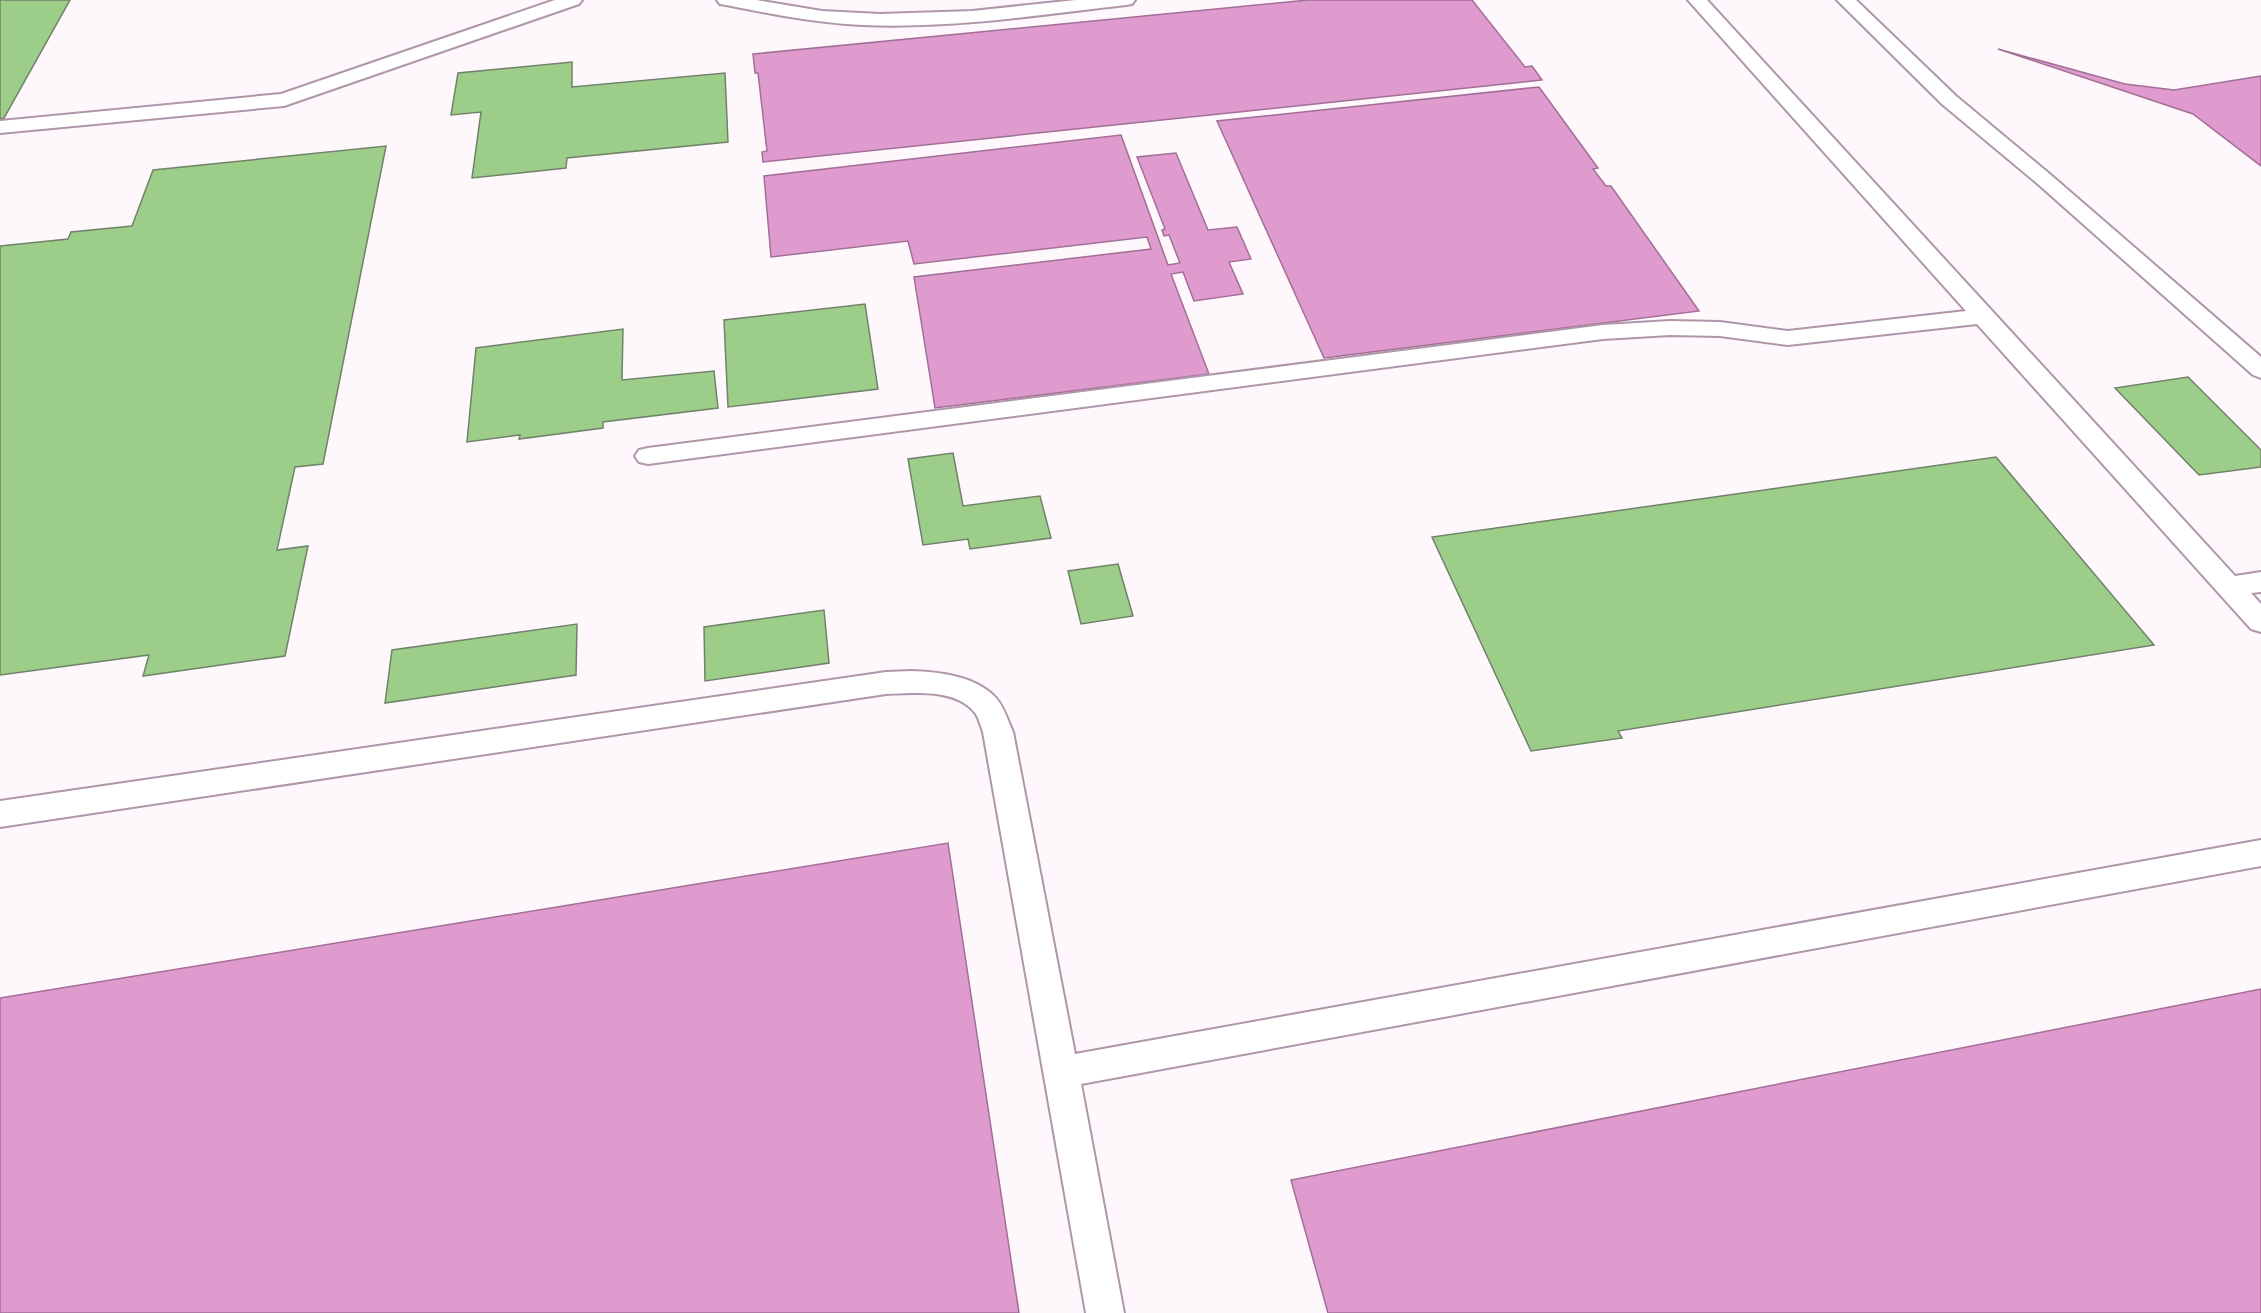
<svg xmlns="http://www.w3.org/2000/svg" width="2261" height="1313" viewBox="0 0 2261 1313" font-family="Overpass,sans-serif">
<rect width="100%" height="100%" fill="#fef8fc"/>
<path fill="#df9ace" stroke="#a26f96" stroke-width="1.5" d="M1308 0H1472L1525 67 1532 66 1542 80 763 162 762 152 767 151 758 73H755L753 54Z
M1998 49 2125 84 2174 90 2261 76V166L2193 114Z
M1539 87 1598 168 1593 169 1606 186H1611L1699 311 1324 358 1217 121Z
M1121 135 1168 265 1180 263 1169 235 1164 236 1162 230 1165 229 1137 157 1176 153 1208 230 1237 227 1251 259 1229 262 1243 294 1194 301 1183 272 1171 274 1209 374 935 408 914 277 1151 249 1147 237 914 264 908 241 771 257 764 176Z
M948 843 1019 1313H0V998Z
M2261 989V1313H1328L1291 1180Z"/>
<path fill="#9dce89" stroke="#71826a" stroke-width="1.5" d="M0 0H70L4 118 0 119Z
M572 62V87L725 73 728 142 567 158 566 168 472 178 481 112 451 115 458 73Z
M386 146 323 464 295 467 277 550 308 546 285 656 143 676 149 655 0 675V246L68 239 71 232 132 226 153 170Z
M865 304 878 389 728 407 724 320Z
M623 329 622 380 714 371 718 408 603 422V428L519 439 520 435 467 442 476 348Z
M2188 377 2261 450V467L2199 475 2115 388Z
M953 453 963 506 1040 496 1051 538 970 549 968 539 923 545 908 459Z
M1996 457 2154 645 1618 731 1622 738 1531 751 1432 537Z
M1118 564 1133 616 1081 624 1068 571Z
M824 610 829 663 705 681 704 627Z
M577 624 576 675 385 703 392 650Z"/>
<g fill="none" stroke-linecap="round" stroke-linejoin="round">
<g stroke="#b096a9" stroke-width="4">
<path id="service" d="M555 0H582L579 4 284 106 0 133V121L281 94Z
M717 0H756L822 11 880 14 972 11 1076 0H1135L1132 4 1126 5C1038 15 950 29 862 25 816 23 771 14 726 5L720 4Z
M1688 0H1707L2235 576 2261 572V592L2251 593 2261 604V632L2251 629 1977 324 1788 345 1720 336 1670 335 1603 339 648 464 639 462 635 456 639 450 648 448 1603 325 1670 321 1720 322 1788 331 1966 311Z
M1837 0H1856L1956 96 2052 176 2261 357V378L2253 375 2038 184 1942 104Z
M912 671C940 672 976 676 996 698 1004 707 1008 721 1013 732L1075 1054 2261 840V866L1081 1084 1124 1313H1086L983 732C981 727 979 719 976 714 957 688 914 693 886 694L0 827V801L886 672Z"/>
</g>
<use href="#service" fill="#fff" fill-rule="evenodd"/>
</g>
</svg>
